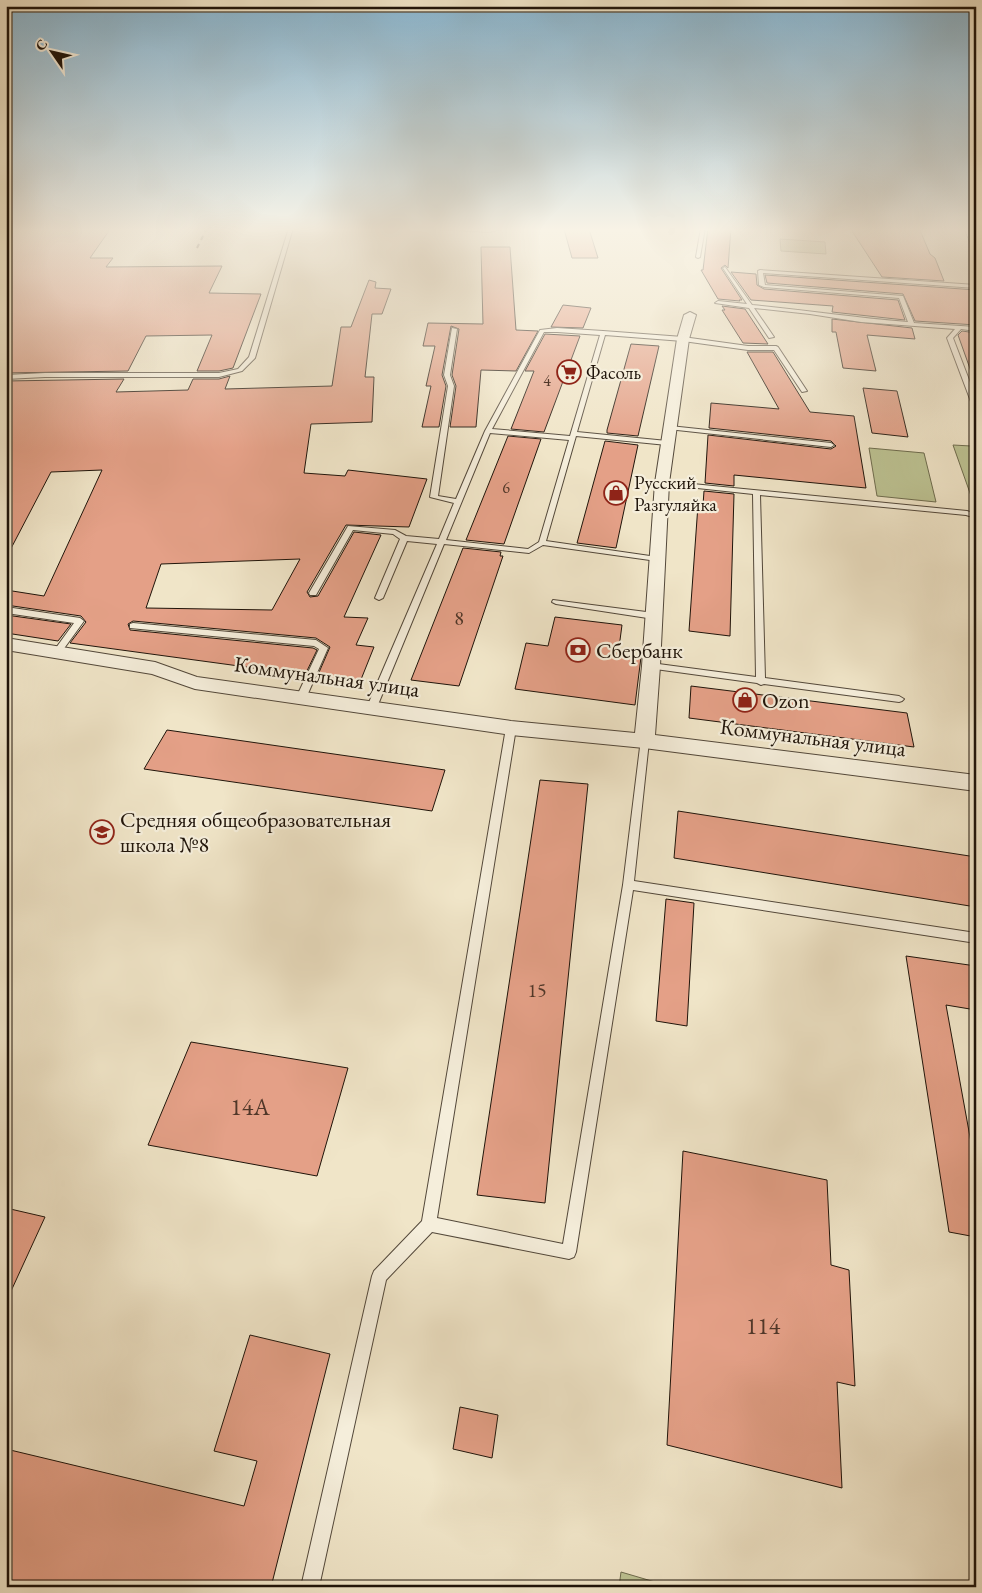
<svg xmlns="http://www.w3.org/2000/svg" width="982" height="1593" viewBox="0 0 982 1593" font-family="'EB Garamond',serif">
<rect width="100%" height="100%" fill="#f0e5c8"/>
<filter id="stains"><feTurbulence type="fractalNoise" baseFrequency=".004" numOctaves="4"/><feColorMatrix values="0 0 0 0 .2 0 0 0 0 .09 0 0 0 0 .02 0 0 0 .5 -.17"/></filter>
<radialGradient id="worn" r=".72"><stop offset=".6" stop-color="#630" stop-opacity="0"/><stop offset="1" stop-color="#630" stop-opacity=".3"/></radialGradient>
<path fill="#bdc393" stroke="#6e6c4e" d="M780 239 825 242 826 254 781 251Z
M953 445 971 446 976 459V510Z
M869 448 924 453 936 502 877 496Z
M621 1572 672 1587H619Z"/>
<path fill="#e4a087" stroke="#1f140a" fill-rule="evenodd" d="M6 228H111L90 258H113L106 267 222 266 209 293 261 294 233 368 219 371H197L212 335 146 336 128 371 6 373Z
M708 228H731L728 268 725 265 721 268 742 300H739L740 301 718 299 701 270H703Z
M850 228H919L930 254 935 258 944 281 882 277Z
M564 229H589L598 258H572Z
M481 247H510L516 330 538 331 516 371 481 370 476 427H450L456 386 452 375 459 329 451 326 442 375 446 386 439 427H422L431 386H426L435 346H423L428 323 483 324Z
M731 272 756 274 757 285 764 289 898 300 905 320 832 312 833 306 751 300Z
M765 275 976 290V325L915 321 903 294 767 283Z
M369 280 376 282 375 288 391 289 382 314H372L365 377H374L372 422 311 424 304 473 345 476 348 470 427 479 409 527 346 525 307 592 310 597 318 596 354 532 381 535 344 617 368 618 356 645 374 647 360 682 317 677 330 647 316 638 133 621 128 624 130 630 313 648 317 650 305 675 70 643 86 622 81 616 6 605V590L44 596 102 470 51 472 6 558V381L124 379 116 392 188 390 193 379H219L230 376 225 389 332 386 341 327H351ZM300 559 272 610 146 608 161 564Z
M563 305 591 308 583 328 551 327Z
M722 306 745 309 768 344 743 343 722 310H725Z
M832 319 912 328 915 339 867 335 876 371 843 368 836 332H832Z
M962 331 976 333V377H973L958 335Z
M545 334 580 336 544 432 511 429 534 371H525Z
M631 344 659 346 638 436 607 433V430Z
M747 352H773L810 412 854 416 866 488 734 475V486L705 483 708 435 831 449 836 446 831 441 709 428 711 403 779 409Z
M863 388 897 391 908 437 872 433Z
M508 436 541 439 504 544 466 540Z
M605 441 638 445 616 548 577 543Z
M704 491 734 494 730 636 689 631 698 505H703Z
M463 548 501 552 500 556H503L459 686 411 680Z
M6 615 71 624 58 641 6 633Z
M555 617 622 625 618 655 641 657 635 705 515 689 526 643 548 646Z
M691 686 907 713 914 747 689 718Z
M167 730 445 770 432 811 144 769Z
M540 780 588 784 545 1203 477 1195Z
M678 811 976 857V907L674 858Z
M666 899 694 903 687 1026 656 1021Z
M906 956 976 966V1010L946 1005 976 1170V1237L949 1232Z
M191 1042 348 1068 317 1176 148 1145Z
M683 1151 827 1180 831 1265 849 1270 855 1386 837 1382 842 1488 667 1445Z
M6 1208 45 1217 6 1302Z
M250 1335 330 1354 271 1587H6V1449L244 1506 257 1461 214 1451Z
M460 1407 498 1415 492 1458 453 1449Z"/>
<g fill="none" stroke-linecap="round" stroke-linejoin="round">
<g stroke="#53483a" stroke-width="2">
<path id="lane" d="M289 228H293L255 358 242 371 219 377H45L6 379V375L45 373H219L238 369 249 357Z
M418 228 489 230 506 228 489 232Z
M701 228H705L700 257 698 258 696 257Z
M725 267 752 305C804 310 856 318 908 322L899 298 764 287 759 285 758 271 760 270 976 285V288L763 273 765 285 903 296 914 323 976 327V331L961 329 953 338 976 398V409L973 407 947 338 955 329 861 322 810 314 754 308 774 337 769 338 749 308 715 303 718 301 747 304 723 268Z
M452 328 457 329 450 375 454 386 438 496 456 499 485 431 540 330 557 328 603 331 683 337 748 346H776L778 347 807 391 802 392 774 350H748L683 341 605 335 577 432 667 441 670 443 667 445 576 436 546 541 657 557 661 559 657 561 543 545 529 553 444 544 377 707 372 710 367 707 437 544 407 541 383 598 379 600 375 598 400 539 393 534 353 530 316 595H310L309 593 348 526 395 530 406 536 439 539 454 503 430 497 448 386 444 375ZM544 332H557L600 335 570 436 492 429ZM490 433 569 440 539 542 528 549 446 540Z
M670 426 831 443 834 445 831 447 668 429V427Z
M662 481 967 511 976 514V518L966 515 760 495 765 678 899 696 904 699 902 701 899 702 764 684 761 685 757 683 648 668 647 666 651 663 756 677 753 494 660 484 659 483Z
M553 600 654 613 658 616 654 619 556 604 552 602Z
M6 607 80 618 84 621 60 654 57 655 53 652 74 623 6 613Z
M133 623 316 640 328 648 306 698 301 701 296 698 319 649 314 646 130 628V624Z
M511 725 516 728 437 1218 563 1244 623 885 641 739H647L649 741 634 881 976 933V943L633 890 576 1252 574 1257 569 1259 432 1232 386 1280 319 1587H301L372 1276 374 1271 422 1221 506 728Z"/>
</g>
<g stroke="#53483a" stroke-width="2">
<path id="street" d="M690 312 696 315 689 339 669 483 660 666 655 735 976 775V791L644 748 511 735 195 689 152 674 6 650V638L155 662 197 677 511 721 635 733 642 666 655 483 677 339 684 315Z"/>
</g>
<g stroke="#1f140a" stroke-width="1">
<path id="highway" d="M964 228H976V246L970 242Z"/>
</g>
<use href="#lane" fill="#f5eedb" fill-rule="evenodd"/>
<use href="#street" fill="#f5eedb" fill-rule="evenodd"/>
<use href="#highway" fill="#f0e5c8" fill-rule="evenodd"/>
<path stroke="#1f140a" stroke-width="2" stroke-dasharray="4.5 4.5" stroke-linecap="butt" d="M197 248 207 228"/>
</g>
<linearGradient id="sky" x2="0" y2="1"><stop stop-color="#89b8d4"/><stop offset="0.51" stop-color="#f8f3e6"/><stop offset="1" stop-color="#f8f3e6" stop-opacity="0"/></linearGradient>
<rect width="982" height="451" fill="url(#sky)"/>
<defs>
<g id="supermarket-ring" transform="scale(1.25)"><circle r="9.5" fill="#f5eedb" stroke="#8f2418" stroke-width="1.5"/><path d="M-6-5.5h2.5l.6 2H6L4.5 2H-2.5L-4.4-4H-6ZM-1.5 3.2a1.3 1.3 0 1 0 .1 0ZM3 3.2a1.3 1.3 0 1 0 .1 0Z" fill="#8f2418"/></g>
<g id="shop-ring" transform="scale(1.25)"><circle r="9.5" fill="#f5eedb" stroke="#8f2418" stroke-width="1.5"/><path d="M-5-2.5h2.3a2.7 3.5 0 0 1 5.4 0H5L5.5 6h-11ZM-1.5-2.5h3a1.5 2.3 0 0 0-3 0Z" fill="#8f2418"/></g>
<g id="bank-ring" transform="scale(1.25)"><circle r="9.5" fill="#f5eedb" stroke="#8f2418" stroke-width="1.5"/><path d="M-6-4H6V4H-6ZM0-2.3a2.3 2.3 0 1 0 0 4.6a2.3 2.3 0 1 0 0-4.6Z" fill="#8f2418"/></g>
<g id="school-ring" transform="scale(1.25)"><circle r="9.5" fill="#f5eedb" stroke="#8f2418" stroke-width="1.5"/><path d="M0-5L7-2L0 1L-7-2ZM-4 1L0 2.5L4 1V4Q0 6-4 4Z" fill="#8f2418"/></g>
</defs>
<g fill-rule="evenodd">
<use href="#supermarket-ring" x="569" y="372"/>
<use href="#shop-ring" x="616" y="493"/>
<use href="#bank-ring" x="578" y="650"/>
<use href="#shop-ring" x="745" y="700"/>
<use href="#school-ring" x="102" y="832"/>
</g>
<g text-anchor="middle" stroke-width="4.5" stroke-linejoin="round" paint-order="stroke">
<g font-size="16" fill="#503729">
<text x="547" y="386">4</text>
<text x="506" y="493">6</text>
</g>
<g font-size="19" fill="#1f140a" stroke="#f5eedb" text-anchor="start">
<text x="586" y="379">Фасоль</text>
<text x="634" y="489">Русский<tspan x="634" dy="22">Разгуляйка</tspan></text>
</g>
<g font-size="20" fill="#503729">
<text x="459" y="625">8</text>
<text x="537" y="997">15</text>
</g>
<g font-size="22" fill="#1f140a" stroke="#f5eedb" text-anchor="start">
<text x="596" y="658">Сбербанк</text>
<text x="762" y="708">Ozon</text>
<text x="120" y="827">Средняя общеобразовательная<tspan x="120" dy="25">школа №8</tspan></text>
</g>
<g font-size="22" fill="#1f140a" stroke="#f5eedb">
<text transform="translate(327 676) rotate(8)" y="8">Коммунальная улица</text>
<text transform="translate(813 737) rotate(7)" y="8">Коммунальная улица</text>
</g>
<g font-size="24" fill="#503729">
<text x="250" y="1115">14А</text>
<text x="763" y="1334">114</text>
</g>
</g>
<rect width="982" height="1593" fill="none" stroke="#f0e5c8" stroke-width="25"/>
<rect x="8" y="8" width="967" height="1578" fill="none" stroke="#1f140a" stroke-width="2.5"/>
<rect x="12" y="12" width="957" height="1568" fill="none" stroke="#1f140a"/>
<g transform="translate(52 52) rotate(304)" stroke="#f5eedb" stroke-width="4" paint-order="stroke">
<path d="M0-4L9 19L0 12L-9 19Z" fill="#1f140a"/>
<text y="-8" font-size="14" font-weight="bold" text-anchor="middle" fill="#1f140a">С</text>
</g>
<rect width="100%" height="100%" filter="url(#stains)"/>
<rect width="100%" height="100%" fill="url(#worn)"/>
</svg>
